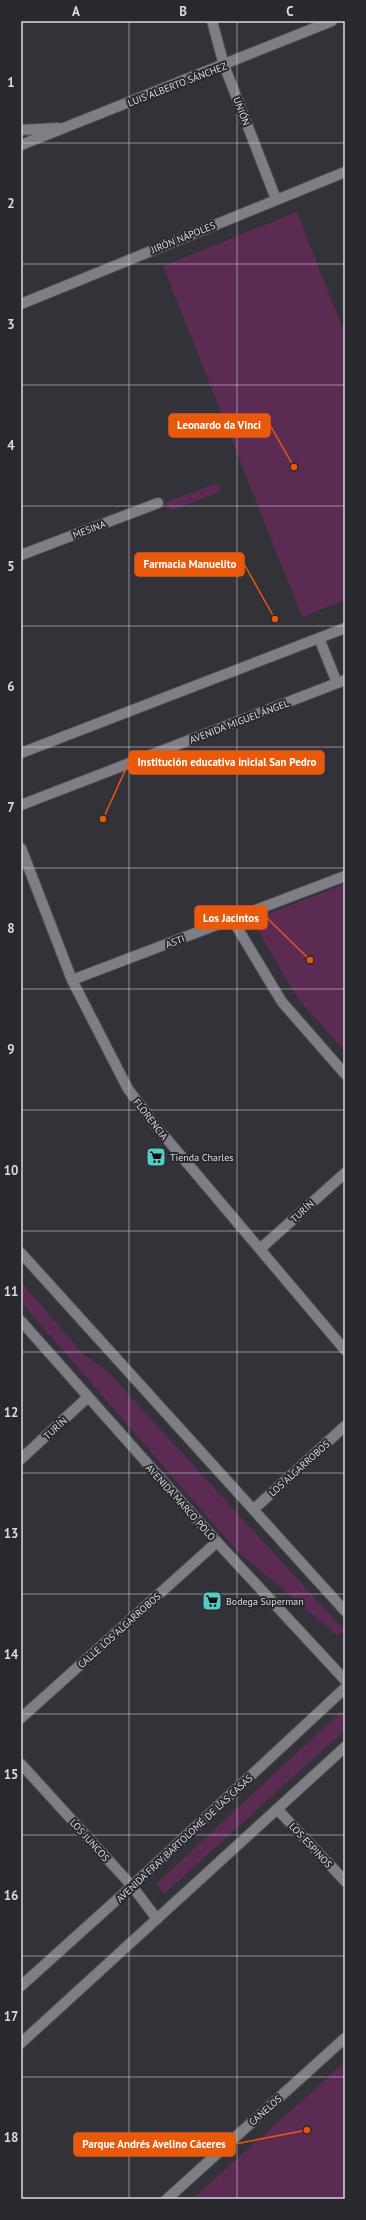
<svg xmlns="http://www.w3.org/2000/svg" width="366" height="2220" viewBox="0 0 366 2220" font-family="'PT Sans',sans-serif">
<rect width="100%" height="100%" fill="#333239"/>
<path fill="#5c2b54" d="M297 212 345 335V600L302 617 163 266Z
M218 483 221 491 170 511 166 502Z
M345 884V1051L298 999 252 920Z
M21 1282 81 1352 108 1372 345 1631 337 1635 236 1550 21 1302Z
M345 1708V1730L164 1894 156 1884Z
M345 2062V2199H192Z"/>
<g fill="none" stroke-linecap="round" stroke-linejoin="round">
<g stroke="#505056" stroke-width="12">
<path id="minor" d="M212 21 224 65 276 199
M21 130 58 128
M21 145 332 21
M21 304 345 172
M21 555 158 503
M21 848 72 980 128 1089 155 1125 345 1350
M232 919 282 1002 345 1074
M72 980 345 876
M260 1249 345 1173
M21 1459 88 1397
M254 1509 345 1426
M21 1718 217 1542
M21 1764 132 1886 157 1919
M277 1809 345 1881
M167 2199 345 2038"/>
</g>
<g stroke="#505056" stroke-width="12">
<path id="tertiary" d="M319 638 337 683
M21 753 345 628
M21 805 345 680
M21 1253 345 1611
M21 1321 217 1542 345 1680
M21 1986 132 1886 345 1688
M21 2043 345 1747"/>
</g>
<use href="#minor" stroke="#7f7e86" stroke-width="10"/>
<use href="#tertiary" stroke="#7f7e86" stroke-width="10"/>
</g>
<path fill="none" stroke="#dadade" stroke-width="1" stroke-opacity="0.55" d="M129 21V2199M237 21V2199M21 143H345M21 264H345M21 385H345M21 506H345M21 626H345M21 747H345M21 868H345M21 989H345M21 1110H345M21 1231H345M21 1352H345M21 1473H345M21 1594H345M21 1714H345M21 1835H345M21 1956H345M21 2077H345"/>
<defs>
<g id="supermarket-square" transform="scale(1)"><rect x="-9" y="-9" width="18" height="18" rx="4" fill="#54cdc7" stroke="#29282f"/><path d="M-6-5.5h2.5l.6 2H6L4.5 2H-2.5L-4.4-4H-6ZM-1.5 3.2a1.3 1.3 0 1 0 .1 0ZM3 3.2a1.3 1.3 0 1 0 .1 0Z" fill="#111"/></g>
</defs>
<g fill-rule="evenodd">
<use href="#supermarket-square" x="156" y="1157"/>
<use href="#supermarket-square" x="212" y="1601"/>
</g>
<g text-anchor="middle" stroke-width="4" stroke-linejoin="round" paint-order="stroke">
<g font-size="10" fill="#dadade" stroke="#29282f">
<text transform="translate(177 84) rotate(-21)" y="4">LUIS ALBERTO SÁNCHEZ</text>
<text transform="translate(242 111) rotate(69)" y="4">UNIÓN</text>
<text transform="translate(183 237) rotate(-22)" y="4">JIRÓN NÁPOLES</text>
<text transform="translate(89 529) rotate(-21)" y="4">MESINA</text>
<text transform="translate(239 721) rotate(-21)" y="4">AVENIDA MIGUEL ÁNGEL</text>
<text transform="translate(175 941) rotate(-21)" y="4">ASTI</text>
<text transform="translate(151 1119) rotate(52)" y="4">FLORENCIA</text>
<text transform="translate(302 1211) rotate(-42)" y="4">TURÍN</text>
<text transform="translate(55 1428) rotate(-42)" y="4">TURÍN</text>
<text transform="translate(299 1468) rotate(-42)" y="4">LOS ALGARROBOS</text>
<text transform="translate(181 1502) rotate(48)" y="4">AVENIDA MARCO POLO</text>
<text transform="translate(119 1630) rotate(-42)" y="4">CALLE LOS ALGARROBOS</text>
<text transform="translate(184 1838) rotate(-43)" y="4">AVENIDA FRAY BARTOLOMÉ DE LAS CASAS</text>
<text transform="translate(90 1840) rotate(48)" y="4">LOS JUNCOS</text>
<text transform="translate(311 1845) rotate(47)" y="4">LOS ESPINOS</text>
<text transform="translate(265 2110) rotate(-42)" y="4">CANELOS</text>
</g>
<g font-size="10" fill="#dadade" stroke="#29282f" text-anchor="start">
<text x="170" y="1161">Tienda Charles</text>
<text x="226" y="1605">Bodega Superman</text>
</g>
</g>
<path fill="none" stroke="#e8590c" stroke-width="1.5" d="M294 467L270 425M275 619L244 564M103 819L129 762M310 960L267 918M307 2130L235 2144"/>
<g fill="#e8590c" stroke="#29282f" stroke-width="1.5">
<circle cx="294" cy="467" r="4"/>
<circle cx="275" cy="619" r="4"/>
<circle cx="103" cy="819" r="4"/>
<circle cx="310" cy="960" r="4"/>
<circle cx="307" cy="2130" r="4"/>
</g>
<g fill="#e8590c" stroke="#e8590c" stroke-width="1.5">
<rect x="169" y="414" width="101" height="23" rx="4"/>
<rect x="135" y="553" width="109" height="23" rx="4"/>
<rect x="129" y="751" width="195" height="23" rx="4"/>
<rect x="195" y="906" width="72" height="23" rx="4"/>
<rect x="74" y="2133" width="161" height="23" rx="4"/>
</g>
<g font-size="11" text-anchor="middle" font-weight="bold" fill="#fff">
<text x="219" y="429">Leonardo da Vinci</text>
<text x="190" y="568">Farmacia Manuelito</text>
<text x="227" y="766">Institución educativa inicial San Pedro</text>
<text x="231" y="922">Los Jacintos</text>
<text x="154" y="2148">Parque Andrés Avelino Cáceres</text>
</g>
<rect width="366" height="2220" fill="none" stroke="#29282f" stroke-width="44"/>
<rect x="22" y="22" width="322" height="2176" fill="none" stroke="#dadade" stroke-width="1.5"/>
<g font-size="13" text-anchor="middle" font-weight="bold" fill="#dadade">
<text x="76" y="16">A</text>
<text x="183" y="16">B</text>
<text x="290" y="16">C</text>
<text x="11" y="87">1</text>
<text x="11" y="208">2</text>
<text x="11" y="329">3</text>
<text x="11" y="450">4</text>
<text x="11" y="571">5</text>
<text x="11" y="691">6</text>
<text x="11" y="812">7</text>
<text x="11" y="933">8</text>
<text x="11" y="1054">9</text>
<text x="11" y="1175">10</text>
<text x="11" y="1296">11</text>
<text x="11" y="1417">12</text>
<text x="11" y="1538">13</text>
<text x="11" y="1659">14</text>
<text x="11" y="1779">15</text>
<text x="11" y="1900">16</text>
<text x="11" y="2021">17</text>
<text x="11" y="2142">18</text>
</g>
</svg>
